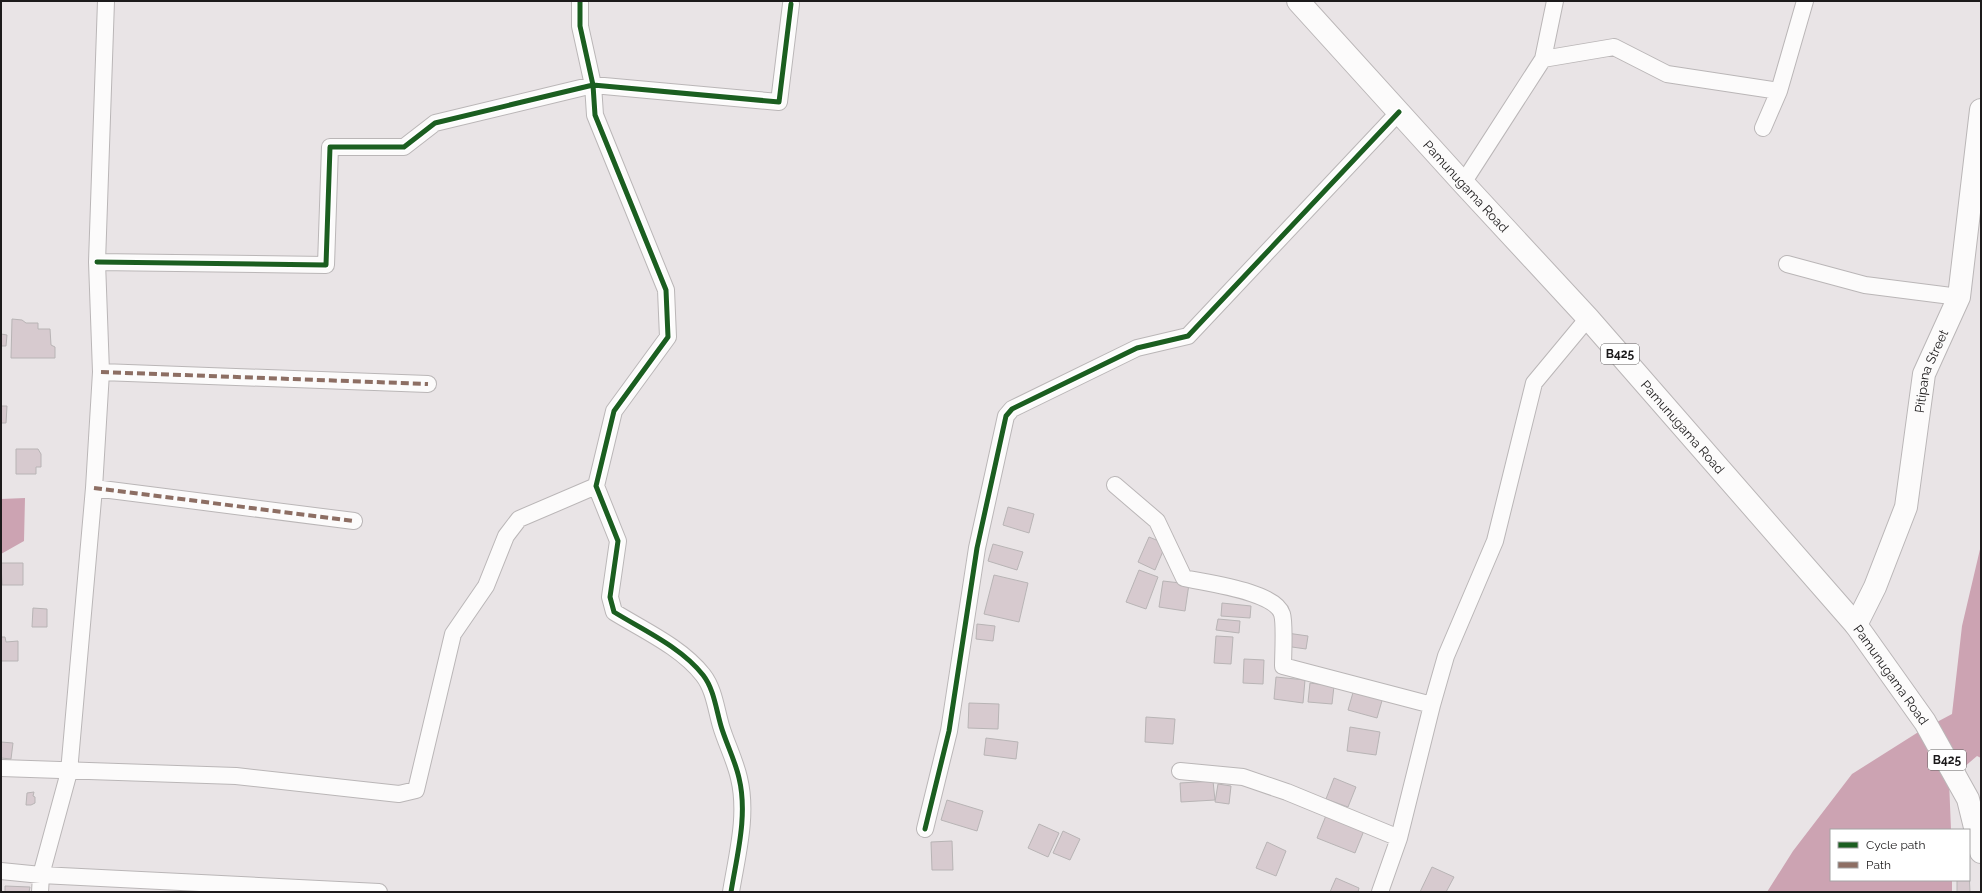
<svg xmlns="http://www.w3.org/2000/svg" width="1982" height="893" viewBox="0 0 1982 893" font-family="Raleway,sans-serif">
<rect width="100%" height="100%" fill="#e9e4e6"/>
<path fill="#cca3b2" d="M25 498 24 541 1 554V499Z
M1981 545V758L1977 756 1949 780 1951 830H1831V880H1952V892H1767L1793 851 1852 774 1920 731 1952 714 1962 626Z"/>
<path fill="#d7cacf" stroke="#b8b4b5" d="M12 319 22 320 26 323H38V329H50L51 345 55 347V358H11Z
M1 334 7 335 6 346H1Z
M1 406H7L6 423H1Z
M16 449H38L41 454V467H36V474H16Z
M1008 507 1034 514 1029 533 1003 525Z
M1149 537 1166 544 1155 570 1138 562Z
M993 544 1023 552 1017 570 988 561Z
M1 563H23V585H2Z
M1139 570 1158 577 1146 609 1126 602Z
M994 575 1028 583 1019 622 984 614Z
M1163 581 1189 584 1185 611 1159 607Z
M1222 603 1251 606 1250 618 1221 616Z
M33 608 47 609V627H32Z
M1218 619 1240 621 1239 633 1216 630Z
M977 624 995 626 993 641 976 639Z
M1287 633 1308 636 1306 649 1285 646Z
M1216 636 1233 637 1231 664 1214 663Z
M1 637H5L6 642 18 641V661H1Z
M1244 659 1264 660 1263 684 1243 683Z
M1276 677 1305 680 1303 703 1274 699Z
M1310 683 1334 686 1332 704 1308 702Z
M1354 689 1383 697 1377 718 1348 710Z
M969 703 999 704 998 729 968 728Z
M1146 717 1175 719 1173 744 1145 742Z
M1350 727 1380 732 1376 755 1347 751Z
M986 738 1018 742 1016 759 984 755Z
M1 742 13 743 11 759 1 758Z
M1334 778 1356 787 1348 807 1326 799Z
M1213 781 1215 800 1181 802 1180 783Z
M1218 784 1231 786 1229 804 1215 802Z
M34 792 33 796 35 797V803L31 805H26L27 793Z
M947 800 983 811 977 831 941 820Z
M1327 813 1365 828 1355 853 1317 838Z
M1039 824 1059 833 1048 857 1028 848Z
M1063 831 1080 839 1070 860 1053 853Z
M952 841 953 870H932L931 842Z
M1267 842 1286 851 1276 876 1256 868Z
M1432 867 1454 877 1446 892H1420Z
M1969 871 1970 892H1957V880H1969Z
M1336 878 1359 888 1358 892H1330Z
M5 886 30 887 29 892H5Z"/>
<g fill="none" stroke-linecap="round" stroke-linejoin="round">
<g stroke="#bab6b7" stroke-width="18">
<path id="street" d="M580 1V26L593 85 595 115 666 290 668 337 614 411 596 486 618 541 610 597 614 612C643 630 681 647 703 675 714 689 716 709 721 726 726 743 735 760 739 778 748 815 737 855 731 892
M1543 59 1614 47 1667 74 1779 91 1805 1
M1763 128 1779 91
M1463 183 1543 59 1555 1
M97 262 326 265 330 147H404L435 123 593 85 779 102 791 4
M1787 264 1865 285 1959 297
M101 372 428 384
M1115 485 1157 521 1184 578C1205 583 1275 591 1282 614 1285 623 1283 656 1283 666L1432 705
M94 488 354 521
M1 768 236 776 399 794 416 790 453 634 486 586 506 536 519 519 596 486
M1180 771 1243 777 1287 792 1399 838
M925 829 949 731 977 548 1006 416 1012 409 1137 348 1188 336 1399 112
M1 871 41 875 379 892
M40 892 41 875 69 772 94 488 101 372 97 262 106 1
M1380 892 1399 838 1432 705 1446 656 1495 541 1534 383 1588 318"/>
</g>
<g stroke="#bab6b7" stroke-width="24">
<g id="secondary">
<path id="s1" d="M1856 625 1875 587 1906 507 1924 374 1959 297 1981 110"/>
</g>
</g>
<g stroke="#bab6b7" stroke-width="24">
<g id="primary">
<path id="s2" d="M1298 1 1463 183 1588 318 1856 625 1925 722 1968 799 1981 852"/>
</g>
</g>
<use href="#street" stroke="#fcfbfb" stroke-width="16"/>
<use href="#secondary" stroke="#fcfbfb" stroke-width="22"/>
<use href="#primary" stroke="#fcfbfb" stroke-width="22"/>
<path stroke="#8d6e63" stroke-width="4" stroke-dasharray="8 4" stroke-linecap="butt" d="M101 372 428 384
M94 488 354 521"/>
<g stroke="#fff" stroke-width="8">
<path id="cycleway" d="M580 1V26L593 85 595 115 666 290 668 337 614 411 596 486 618 541 610 597 614 612C643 630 681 647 703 675 714 689 716 709 721 726 726 743 735 760 739 778 748 815 737 855 731 892
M97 262 326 265 330 147H404L435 123 593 85 779 102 791 4
M925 829 949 731 977 548 1006 416 1012 409 1137 348 1188 336 1399 112"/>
</g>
<use href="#cycleway" stroke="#1b5e20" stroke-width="5"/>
</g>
<g text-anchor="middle" stroke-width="4" stroke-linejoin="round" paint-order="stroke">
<g fill="#fff" stroke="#605f5f" stroke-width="1">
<rect x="1601" y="344" width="38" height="20" rx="3"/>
<rect x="1928" y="750" width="38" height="20" rx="3"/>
</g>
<g font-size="12" font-weight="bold" fill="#1c1a1b">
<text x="1620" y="358">B425</text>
<text x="1947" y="764">B425</text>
</g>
<g font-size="13" fill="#1c1a1b" stroke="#fff">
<text dy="5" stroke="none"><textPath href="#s2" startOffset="250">Pamunugama Road</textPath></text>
<text dy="5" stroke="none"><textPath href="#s1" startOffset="267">Pitipana Street</textPath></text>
<text dy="5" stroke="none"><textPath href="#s2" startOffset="574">Pamunugama Road</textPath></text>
<text dy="5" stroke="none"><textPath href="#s2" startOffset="898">Pamunugama Road</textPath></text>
</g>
</g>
<rect width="1982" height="893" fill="none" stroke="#1c1a1b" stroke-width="4"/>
<rect x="1830" y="829" width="140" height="52" fill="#ffffff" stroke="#a4a3a4"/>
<rect x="1838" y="842" width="20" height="6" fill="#1b5e20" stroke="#a4a3a4"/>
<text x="1866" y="849" font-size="12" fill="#1c1a1b">Cycle path</text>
<rect x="1838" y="862" width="20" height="6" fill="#8d6e63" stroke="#a4a3a4"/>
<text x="1866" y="869" font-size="12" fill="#1c1a1b">Path</text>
</svg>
